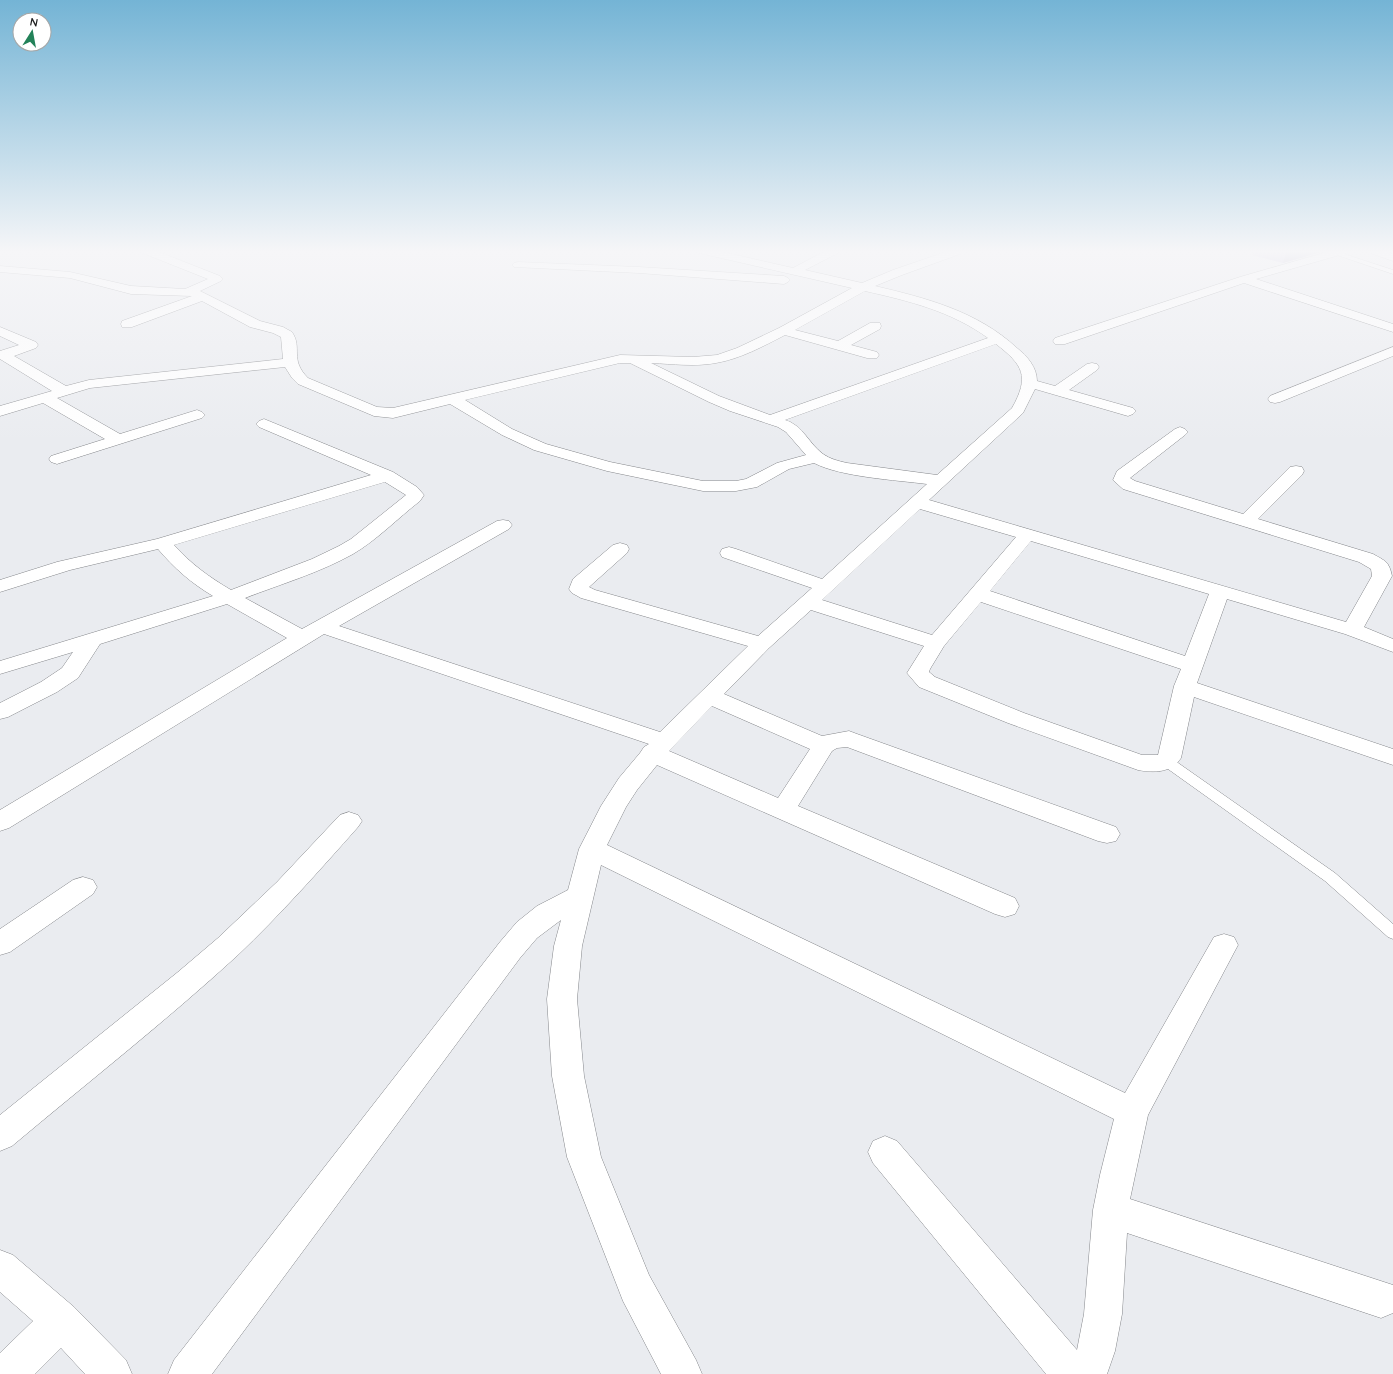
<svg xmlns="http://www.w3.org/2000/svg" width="1393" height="1374" viewBox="0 0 1393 1374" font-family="Quicksand,sans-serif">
<rect width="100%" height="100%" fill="#eaecf0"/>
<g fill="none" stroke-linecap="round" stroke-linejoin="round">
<g stroke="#85878b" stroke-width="1">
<path id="service" d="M1334 252H1338L1393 270V274L1334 254Z
M1166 757 1171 758 1335 873 1393 924V939L1388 937 1325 881 1161 764 1159 761 1161 758Z"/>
</g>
<g stroke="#85878b" stroke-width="1">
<path id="minor" d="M139 250H154L220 276 223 279 221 281 200 291 260 321 283 327 292 332C303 348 289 359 308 378L377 407 393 408 620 355 693 357 717 355 737 348 779 328 852 288 699 253 694 250H714L793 268 827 250H841L840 252 805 270 862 283 893 270 951 250H961L960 254 902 275 875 286C926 298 977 311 1017 348 1027 356 1037 367 1037 381L1055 386 1087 364 1092 363 1097 364 1099 367 1097 370 1069 390 1133 408 1136 411 1133 414 1128 416 1035 389 1023 413 929 500 1346 622 1372 576 1371 569 1359 562 1123 489 1113 480 1117 471 1175 429 1180 427 1185 429 1188 432 1185 435 1130 478 1135 481 1243 514 1290 467 1296 466 1302 467 1304 471 1302 475 1258 519 1373 554C1385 561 1389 561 1392 576L1364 627 1393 639V652L1345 634 1227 599 1197 683 1393 749V765L1194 697 1181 758C1171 773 1154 773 1138 770L1008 723 919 687 907 673 924 646 811 610 769 648 724 694 822 736 849 731 857 734 1116 827 1120 834 1116 841 1107 843 1098 841 847 747 837 748 832 751 798 806 1015 898 1019 906 1015 914 1005 917 995 914 657 765 637 790 626 807 607 845 1125 1093 1214 937 1224 934 1234 937 1238 945 1148 1115 1130 1199 1393 1285V1313L1381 1318 1127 1233 1122 1314 1115 1351 1107 1374H1046L873 1163 868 1152 873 1141 885 1136 897 1141 1077 1350 1084 1314 1093 1210 1100 1175 1114 1119 601 865 582 946 577 999 584 1076 601 1157 649 1275 696 1360 702 1374H661L623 1301 567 1157 552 1076 547 999 554 946 561 920 537 938 520 958 212 1374H168L174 1360 500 942 517 922 537 906 568 890 579 849 601 806 619 778 640 753 644 747 649 744 324 634 9 828 0 831V810L287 638 227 604 100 644 78 678 57 692 8 717 0 719V703L41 682 62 668 73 652 0 674V661L213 596C191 583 174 568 158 549L70 570 0 592V580L57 562 157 539 371 475 259 427 256 424 259 421 264 419 393 472 417 487 424 495 420 501C398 518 377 540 353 554 319 573 281 584 245 598L302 629 497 521 503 520 509 521 512 525 509 529 339 626 660 732 748 646 581 598 572 593 569 589 573 579 613 545 620 543 627 545 629 549 627 553 589 587 595 590 758 636 812 588 722 557 720 553 722 549 729 547 736 549 822 579 927 484C896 480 841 477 814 463L789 469 757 487 736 491H703L607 471 534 450 502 435 450 404 393 418 374 416 298 384 292 378 285 367 90 388 57 398 120 434 197 410 202 412 205 415 202 418 63 462 57 464 51 462 49 459 51 456 105 439 43 403 0 416V406L52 391 0 359V351L19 345 0 336V327L36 342 38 345 36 348 14 356 66 386 89 380 283 359 281 337 273 333 250 327 202 301 132 327H122L121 324 122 321 192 296 131 294 70 278 0 272V266L70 272 131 286 185 289 208 279 140 252ZM865 291C909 301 951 311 988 338L770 415 719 396 651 363C673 364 695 367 716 363 740 359 764 346 785 335L867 358H877L879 355 877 352 851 345 880 329 881 326 880 323H870L838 341 795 330ZM996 344C1023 365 1030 376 1012 408L937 475 847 463C838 461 830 459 823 454 809 444 803 425 785 420ZM620 363H630L709 402 730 411 778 427 786 432 806 455 777 463 746 479 736 481H703L610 462 546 444 512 429 465 400ZM385 482 406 495 351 539 339 546 312 559 231 590C209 577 191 564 174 545ZM920 509 1016 537 932 635 822 600ZM1031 541 1209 594 1185 656 990 591ZM981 602 1181 669 1174 686 1158 755H1142L1024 713 935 677 929 672 930 669 944 646ZM712 706 810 749 778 798 669 751Z
M1334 250H1351L1350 252 1256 279 1393 324V332L1244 283 1065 344H1055L1053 341 1055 338 1240 277Z
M518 262 639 267 784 276 788 278 790 280 788 282 784 284 639 273 514 267 512 265 514 263Z
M1393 347V356L1280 402 1275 403 1270 402 1268 399 1270 396Z
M349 812 358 815 362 821 358 827C319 871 280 915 238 955 165 1022 87 1083 12 1146L0 1151V1115L178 972 218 938 277 882 340 815Z
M83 877 93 880 97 887 93 894 10 952 0 955V929L73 880Z
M0 1250 13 1255 74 1307 126 1360 132 1374H85L61 1348 35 1374H0V1353L33 1321 0 1292Z"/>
</g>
<g stroke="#85878b" stroke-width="1">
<path id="trunk" d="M1366 250H1381L1393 254V261L1367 252Z"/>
</g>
<use href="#service" fill="#fff" fill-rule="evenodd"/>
<use href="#minor" fill="#fff" fill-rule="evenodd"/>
<use href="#trunk" fill="#fff" fill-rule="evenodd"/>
</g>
<path fill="#b4a6d4" d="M1253 250H1328L1283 263 1252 255Z"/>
<path fill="#9287ad" d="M1287 250H1328L1283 263Z"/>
<linearGradient id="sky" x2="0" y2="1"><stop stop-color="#74b4d5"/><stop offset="0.57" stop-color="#f6f6f8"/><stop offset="1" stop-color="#f6f6f8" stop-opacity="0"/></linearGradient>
<rect width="1393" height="442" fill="url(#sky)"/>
<g transform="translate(32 32) rotate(11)"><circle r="19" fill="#ffffff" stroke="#a5a6a6"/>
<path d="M0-3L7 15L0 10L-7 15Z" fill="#238259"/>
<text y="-6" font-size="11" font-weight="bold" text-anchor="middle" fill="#1f2021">N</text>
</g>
</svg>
